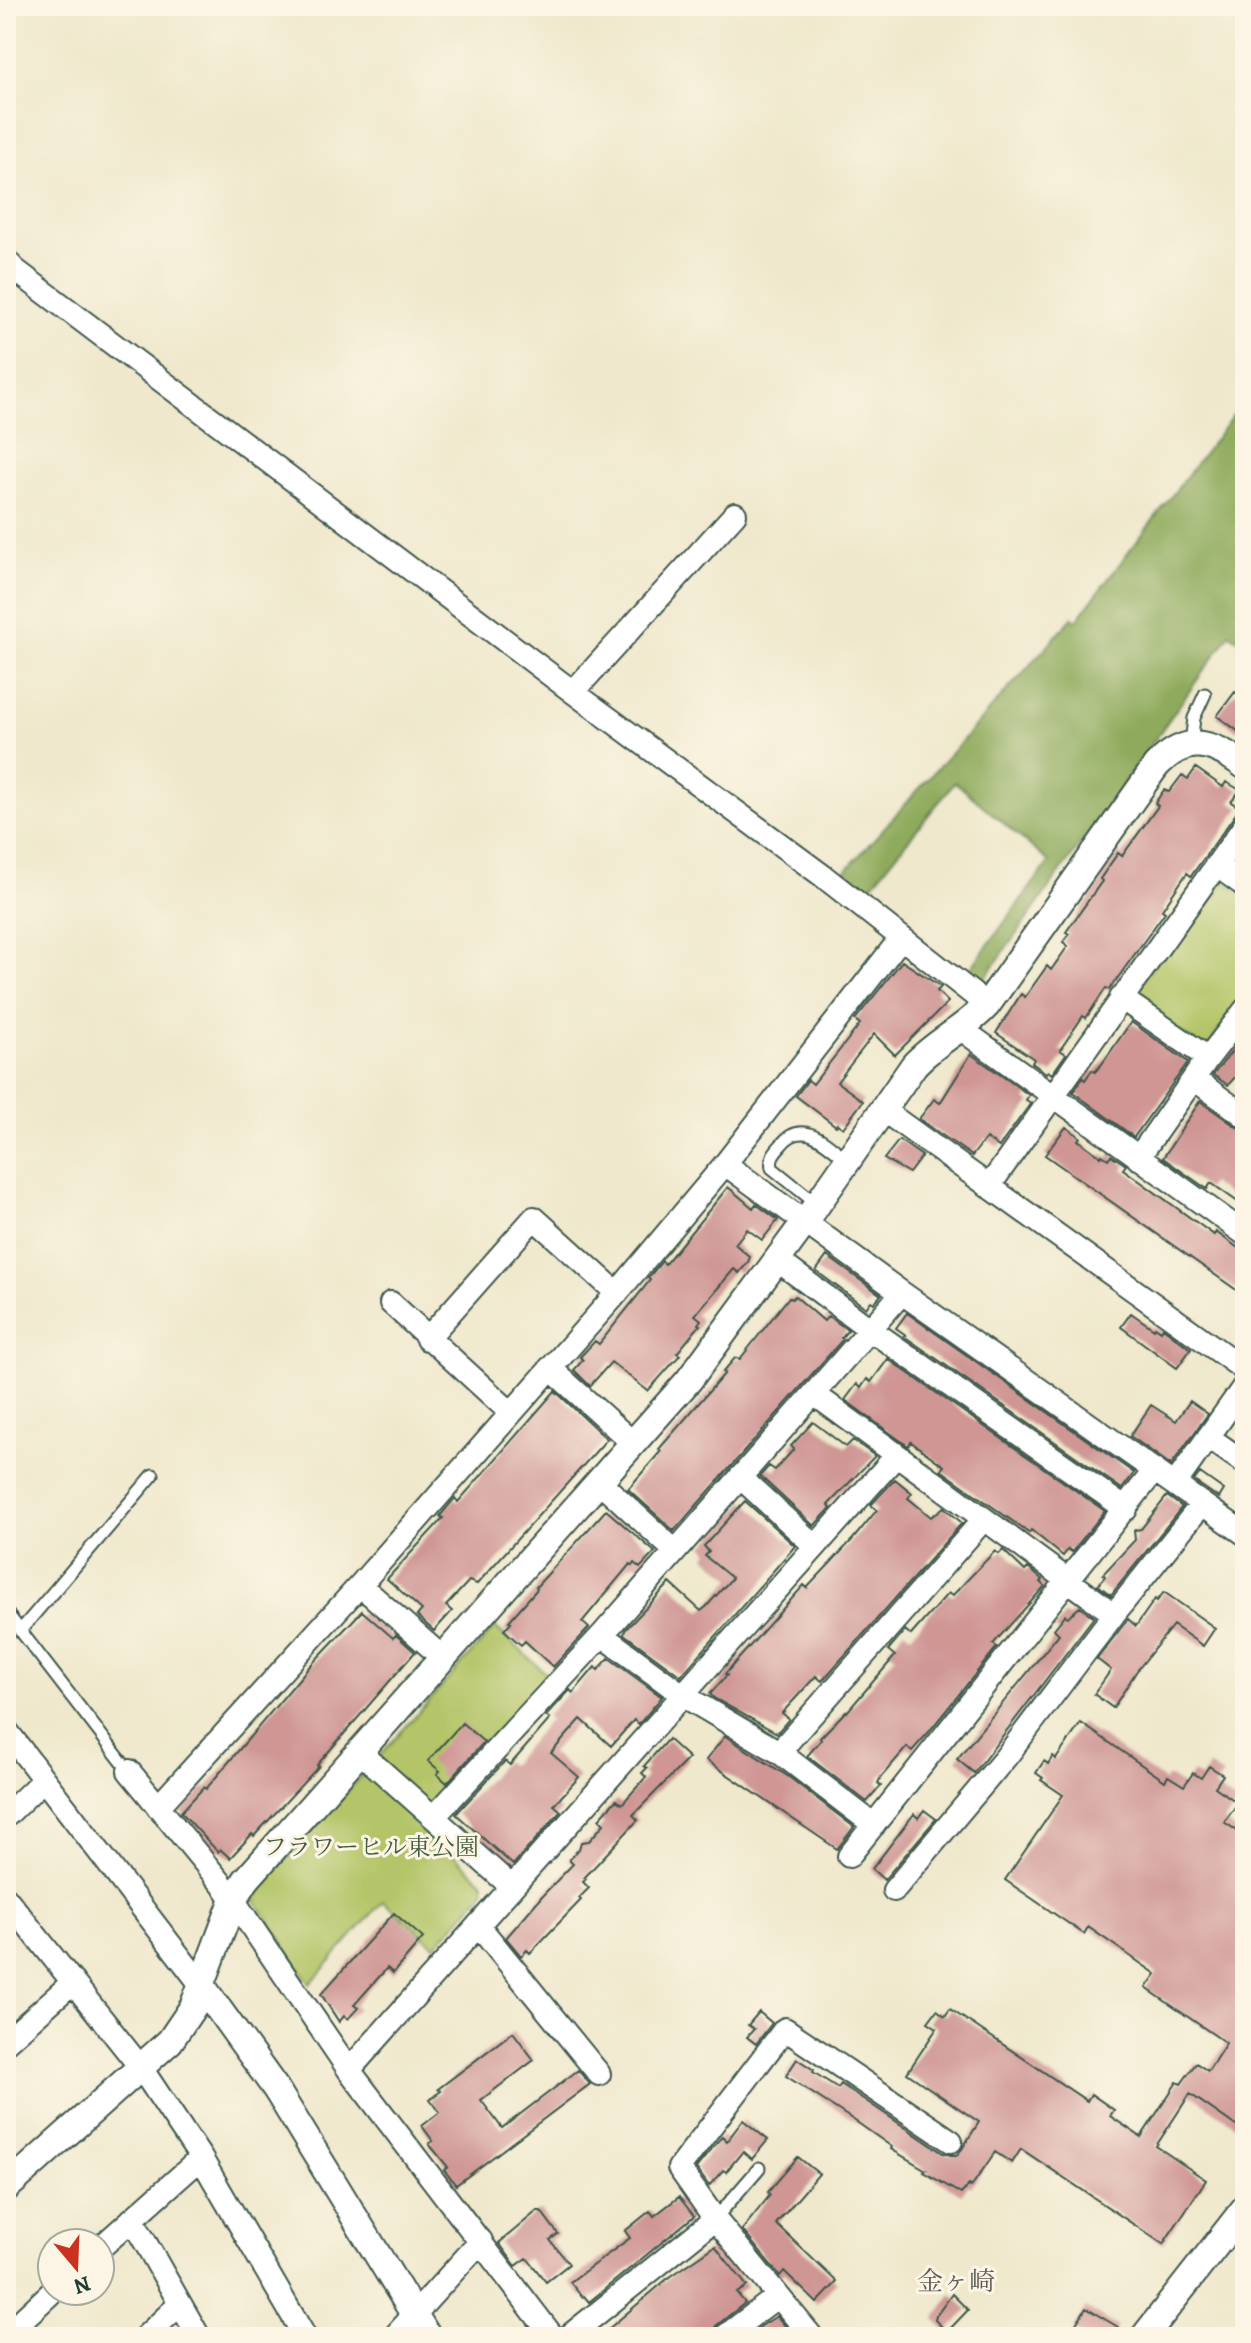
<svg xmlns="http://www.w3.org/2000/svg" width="1251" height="2343" viewBox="0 0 1251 2343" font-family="Alegreya,'Noto Serif JP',serif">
<rect width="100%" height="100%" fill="#fcf5e5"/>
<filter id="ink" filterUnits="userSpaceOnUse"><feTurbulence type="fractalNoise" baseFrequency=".0125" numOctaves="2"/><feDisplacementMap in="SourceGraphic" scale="16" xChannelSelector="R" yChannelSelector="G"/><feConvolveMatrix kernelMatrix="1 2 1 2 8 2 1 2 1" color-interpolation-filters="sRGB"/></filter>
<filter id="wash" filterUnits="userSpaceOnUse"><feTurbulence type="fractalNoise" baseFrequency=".006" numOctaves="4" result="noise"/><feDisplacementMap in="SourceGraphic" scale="32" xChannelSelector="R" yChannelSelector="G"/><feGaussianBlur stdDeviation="1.8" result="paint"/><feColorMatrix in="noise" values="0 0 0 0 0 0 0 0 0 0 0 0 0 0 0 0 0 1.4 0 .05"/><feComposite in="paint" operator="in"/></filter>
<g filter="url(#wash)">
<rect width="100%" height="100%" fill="#efe8cc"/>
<path fill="#b3c568" stroke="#69814e" stroke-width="2" d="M1222 880 1245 896V992L1209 1045 1200 1046 1137 1000 1135 991 1214 882Z
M495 1627 551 1678 421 1824 484 1883V1892L435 1946 383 1901 310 1984 253 1897Z"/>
<path fill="#8eaa5c" stroke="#567448" stroke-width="2" d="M1245 400V644L1230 634 978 988 965 976 1049 862 955 782 863 896 840 877 1073 617 1076 621Z"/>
<g id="blocks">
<path fill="#cf9694" d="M1235 692 1245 700V720L1238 731 1217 716Z
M1196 768 1223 787 1226 782 1240 790 1231 802 1240 808 1191 876 1187 873 1162 910 1165 912 1109 990 1106 988 1086 1018 1083 1016 1060 1050 1066 1054 1052 1074 1048 1071 1046 1073 1032 1063 1034 1059 996 1033 1021 994 1025 997 1047 966 1051 970 1068 946 1063 942 1069 934 1066 932 1102 881 1100 879 1118 853 1122 856 1158 806 1155 803 1164 790 1169 792 1182 775 1188 779Z
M902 961 941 987 937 991 948 1002 895 1055 874 1034 837 1082 863 1101 843 1128 837 1124 836 1126 796 1096 808 1080 813 1084 860 1024 855 1020Z
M1131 1022 1188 1062 1134 1137 1073 1092 1083 1078 1085 1080 1092 1070 1095 1072 1102 1064Z
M1245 1035V1066L1228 1085 1213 1075Z
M971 1054 1029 1095 1026 1100 1031 1103 999 1147 986 1138 972 1156 919 1119 934 1099 940 1103Z
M1200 1101 1237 1127 1245 1130V1207L1211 1183 1207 1189 1163 1158Z
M1066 1127 1080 1137 1078 1140 1101 1157 1102 1155 1108 1159 1111 1155 1126 1165 1123 1169 1214 1235 1216 1232 1245 1253V1296L1045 1155Z
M899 1140 922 1156 909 1173 884 1159Z
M728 1187 753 1208 756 1204 778 1220 762 1240 747 1229 735 1244 750 1257 748 1262 739 1273 734 1269 695 1315 701 1320 698 1324 700 1325 677 1353 680 1355 648 1391 611 1362 590 1386 574 1370 583 1360 580 1357 595 1341 599 1344 650 1280 648 1278 662 1261 665 1264Z
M827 1256 881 1295 874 1303 871 1301 866 1308 816 1271Z
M795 1296 824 1321 828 1316 848 1330 841 1338 843 1339 674 1531 628 1489 661 1451 659 1449 725 1373 723 1372 735 1358 740 1359 789 1297 792 1299Z
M907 1313 1134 1473 1122 1489 904 1336 906 1335 896 1328Z
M1131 1313 1154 1329 1155 1327 1161 1331 1163 1328 1191 1349 1177 1368 1121 1327Z
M888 1359 1105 1511 1072 1552 1068 1549 1063 1556 1031 1530 1029 1533 941 1470 944 1466 911 1442 908 1446 845 1400 857 1384 861 1388 867 1379 871 1382Z
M555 1391 607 1439 477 1584 469 1581 446 1606 452 1611 434 1631 417 1616 422 1610 387 1579 443 1518 440 1516 455 1498 458 1502Z
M1190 1401 1208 1414 1171 1465 1130 1436 1151 1405 1176 1421Z
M813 1422 846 1447 853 1440 875 1456 828 1505 831 1508 814 1526 760 1476 769 1466 775 1470 794 1449 791 1446Z
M1200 1473 1224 1490 1219 1498 1194 1481Z
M895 1479 912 1493 908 1498 931 1517 944 1507 962 1523 822 1681 816 1676 782 1713 789 1719 777 1733 714 1698 710 1694 727 1675 725 1674 804 1585 807 1588 853 1539 877 1510 871 1505Z
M1167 1496 1182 1507 1111 1595 1098 1585 1105 1576 1103 1574 1135 1540 1134 1530 1141 1529Z
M745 1501 795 1546 681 1676 624 1634 625 1630 670 1583 701 1611 706 1607 732 1578 705 1556 709 1552 704 1546Z
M606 1510 655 1552 640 1568 634 1563 632 1566 630 1564 582 1622 589 1628 553 1667 525 1641 521 1645 504 1630 511 1622 509 1621 537 1589 536 1587Z
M1003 1550 1025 1571 1028 1568 1043 1580 1041 1582 1045 1586 993 1644 997 1647 928 1733 912 1751 907 1747 881 1777 878 1783 881 1786 867 1802 807 1756 821 1740 820 1738 846 1711 847 1712 895 1656 888 1650 905 1630 911 1635 948 1593 952 1596 995 1551 999 1554Z
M1164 1592 1215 1628 1203 1646 1173 1625 1136 1672 1113 1708 1094 1694 1111 1670 1097 1659 1128 1619 1136 1626 1155 1599 1157 1601Z
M1080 1607 1094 1617 974 1773 957 1759 1059 1634 1054 1629 1065 1615 1068 1617Z
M362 1611 393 1638 396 1635 415 1652 317 1765 319 1766 254 1836 252 1834 230 1858 220 1849 218 1852 181 1812 204 1787 206 1789 309 1667Z
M609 1658 662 1697 639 1724 634 1720 611 1746 581 1719 551 1753 579 1777 554 1805 561 1811 513 1865 456 1814 505 1761 510 1765 550 1719 546 1716 570 1690 573 1693 595 1667 598 1670Z
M462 1723 484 1742 447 1783 437 1774 440 1771 428 1761Z
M1081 1723 1165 1781 1168 1776 1184 1786 1193 1773 1201 1778 1209 1766 1223 1775 1215 1787 1238 1803 1224 1822 1245 1836V2118L1239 2128 1190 2094 1156 2146 1206 2180 1163 2244 1021 2149 1012 2163 995 2152 971 2187 969 2185 961 2194 924 2172 926 2170 891 2149 892 2147 858 2123 786 2076 797 2059 814 2070 813 2072 838 2088 841 2084 943 2153 951 2155H957L962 2149 979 2122 907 2073 937 2028 928 2022 937 2010 945 2016 950 2009 1087 2101 1091 2094 1114 2110 1110 2116 1141 2137 1177 2082 1181 2084 1196 2063 1208 2071 1226 2043 1146 1988 1156 1974 1088 1927 1084 1934 1005 1880 1063 1795 1041 1780 1043 1778 1036 1773 1044 1761 1048 1764 1053 1756 1056 1759Z
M725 1736 789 1777 854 1827 837 1849 706 1760Z
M668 1739 689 1758 633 1815 638 1820 584 1878 586 1879 583 1882 589 1888 579 1898 581 1900 530 1953 527 1950 521 1956 506 1938 542 1896 573 1864 569 1860 579 1849 581 1842 589 1841 604 1824 599 1819 616 1800 622 1804 646 1777 642 1773 647 1768 644 1766Z
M924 1810 936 1819 884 1880 872 1869 914 1814 918 1818Z
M394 1913 423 1938 393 1973 387 1968 354 2005 358 2008 348 2019 344 2016 339 2022 321 1994Z
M759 2012 772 2023 756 2044 747 2037 754 2029 748 2025Z
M513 2032 534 2060 481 2100 502 2128 578 2070 590 2084 456 2185 444 2170 448 2167 429 2144 433 2141 422 2126 440 2112 430 2099 441 2091 438 2089Z
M743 2120 768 2140 752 2159 743 2151 726 2172 723 2170 709 2186 696 2168 722 2136 727 2141Z
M798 2157 819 2174 776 2224 837 2282 817 2303 784 2271 780 2276 742 2230 770 2195 768 2192Z
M679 2197 694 2216 589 2302 584 2296 582 2297 570 2282 630 2238 625 2231 650 2211 654 2216Z
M537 2211H541L558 2234 550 2240 569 2264 546 2282 527 2258 516 2266 499 2243Z
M715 2246 747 2286 737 2293 745 2303 716 2326 710 2337H599L667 2279Z
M952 2294 968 2310 947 2332 935 2320 936 2316Z
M1086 2308 1118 2327 1112 2337H1084L1072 2330Z
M777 2316 794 2337H747L763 2325Z"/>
</g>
</g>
<g filter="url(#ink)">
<use href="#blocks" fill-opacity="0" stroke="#3e574b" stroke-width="2"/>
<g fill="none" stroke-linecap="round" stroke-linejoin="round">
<g stroke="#3e574b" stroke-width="15">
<path id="service" d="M1191 744 1194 718 1205 694
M817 1204 772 1168C770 1157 774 1153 781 1145 803 1117 827 1144 847 1160
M6 1612 129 1771
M20 1631 153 1475
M715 2219 759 2168"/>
</g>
<g stroke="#3e574b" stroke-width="26">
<path id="minor" d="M6 260 14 269 573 692 823 876 987 1005
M573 692 735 514
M1216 865 1245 886
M1121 998 1208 1058
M961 1029 1245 1234
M1194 1079 1245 1116
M883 1110 1245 1370
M1138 1158 1208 1058 1245 1010
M725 1164 902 1293 1245 1534
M990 1185 1245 825
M777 1260 871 1330 1126 1509
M391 1303 511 1413
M427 1339 534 1218 617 1293
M550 1368 634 1444
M814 1394 1114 1614
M1208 1437 1245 1463
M740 1477 814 1545
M599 1481 675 1551
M1175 1484 1245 1385
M360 1585 443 1658
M602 1635 684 1696 779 1752 874 1825
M6 1730 202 1986
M360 1752 512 1887
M779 1752 984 1519
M129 1771 226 1889 349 2070 553 2337
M158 1807 360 1585 617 1293 725 1164 901 938
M6 1816 43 1780
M434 1817 602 1635 902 1293
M849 1856 1155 1470
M894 1890 1006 1757 1114 1614 1202 1504
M6 1898 141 2068 201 2158 305 2337
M478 1925 599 2074
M6 2042 73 1982
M349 2070 896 1456
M132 2219 199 2337
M100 2248 201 2158
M6 2335 53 2291
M145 2337 180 2304
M394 2337 481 2241
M568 2337 715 2219
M724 2337 778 2296
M812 2337 715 2219 679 2168 785 2029 951 2141"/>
</g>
<g stroke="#3e574b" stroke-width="30">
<path id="tertiary" d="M202 1986 276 2089 428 2337
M6 2188 170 2041 193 2007 233 1901 246 1880 689 1380 805 1222 914 1065C936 1041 965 1029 987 1005L1156 766C1187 734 1211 741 1245 766
M1144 2337 1245 2208"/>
</g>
<use href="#service" stroke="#fff" stroke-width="11"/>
<use href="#minor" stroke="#fff" stroke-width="22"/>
<use href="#tertiary" stroke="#fff" stroke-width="26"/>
</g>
</g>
<g text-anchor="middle" stroke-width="6" stroke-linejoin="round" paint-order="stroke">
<g font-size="24" fill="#445f41" stroke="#fcf5e5">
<text x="371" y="1855">フラワーヒル東公園</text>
</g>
<g font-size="26" fill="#5d5c56" stroke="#fcf5e5">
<text x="956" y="2290">金ヶ崎</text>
</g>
</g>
<rect width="1251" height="2343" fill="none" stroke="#fcf5e5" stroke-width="32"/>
<g transform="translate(76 2267) rotate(161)"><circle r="38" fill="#fcf5e5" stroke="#a4ab9e" stroke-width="2"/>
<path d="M0-6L14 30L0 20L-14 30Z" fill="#c8321e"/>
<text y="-12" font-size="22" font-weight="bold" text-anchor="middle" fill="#1f3d34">N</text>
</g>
</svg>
